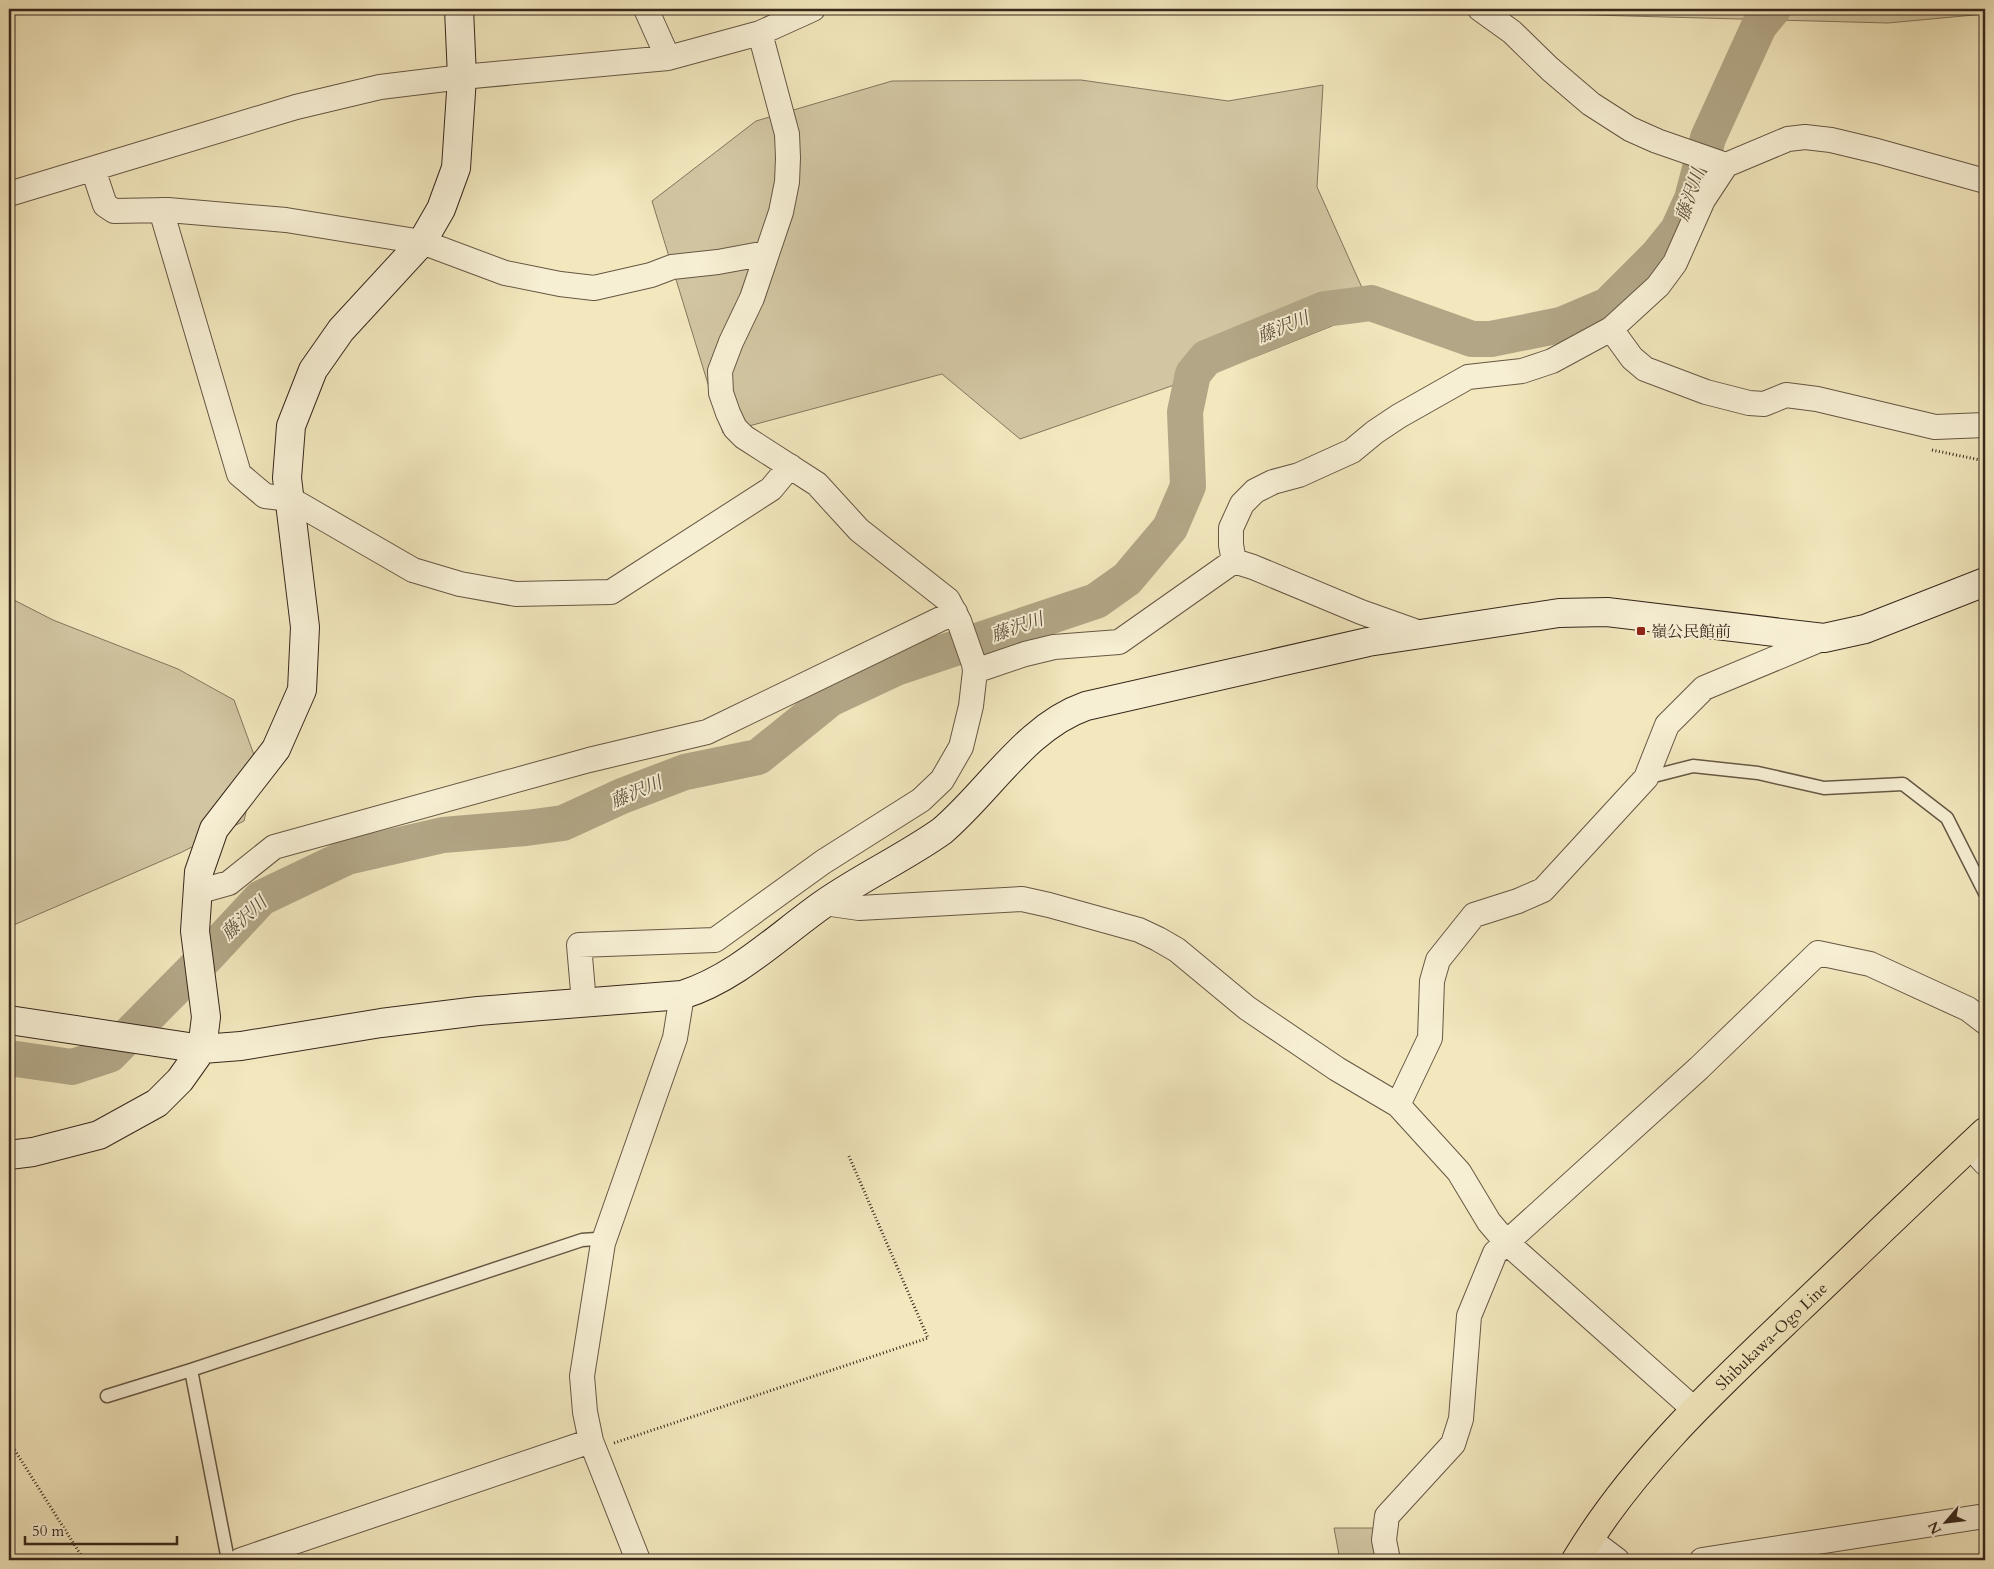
<svg xmlns="http://www.w3.org/2000/svg" width="1994" height="1569" viewBox="0 0 1994 1569" font-family="Cardo,'Noto Serif JP',serif">
<rect width="100%" height="100%" fill="#f2e7bd"/>
<filter id="stains"><feTurbulence type="fractalNoise" baseFrequency=".004" numOctaves="4"/><feColorMatrix values="0 0 0 0 .2 0 0 0 0 .09 0 0 0 0 .02 0 0 0 .5 -.17"/></filter>
<radialGradient id="worn" r=".72"><stop offset=".6" stop-color="#630" stop-opacity="0"/><stop offset="1" stop-color="#630" stop-opacity=".3"/></radialGradient>
<path fill="#d2c6a2" stroke="#84765f" d="M1509 9H1985V14L1888 23 1517 13Z
M1081 80 1228 101 1323 85 1317 187 1372 310 1257 356 1020 439 942 374 723 433 652 201 756 121 892 81Z
M9 590 12 599 53 620 178 669 234 700 257 763 244 821 180 853 9 927Z
M1334 1528H1375L1376 1551 1369 1560H1340Z"/>
<g fill="none" stroke-linecap="round" stroke-linejoin="round">
<path stroke="#b2a686" stroke-width="36" d="M9 1058 72 1067 109 1055 208 955 261 898 347 857 443 835 526 828 563 823 622 796 685 772 758 757 830 699 896 668 1096 601 1127 579 1170 528 1188 486 1185 412 1193 374 1206 358 1325 309 1349 306 1371 303 1472 339H1491L1561 325 1608 305 1658 255 1678 230 1692 199 1708 138 1759 26 1773 9"/>
<g stroke="#665744" stroke-width="15">
<path id="lane" d="M1646 778 1693 766 1758 773 1824 788 1903 784 1947 818 1985 893
M191 1370 228 1560
M107 1396 191 1370 582 1240 596 1239 603 1243"/>
</g>
<g stroke="#665744" stroke-width="26">
<path id="street" d="M646 9 668 58
M1480 9 1512 32 1550 69 1591 104 1630 129 1657 141 1726 165
M93 169 105 205 114 211 168 210 286 220 422 242 505 273 560 284 594 288 651 275 672 267 718 262 767 253
M9 194 296 107 380 87 462 77 668 58 760 33 813 9
M161 210 239 474 265 496 290 499 413 570 460 584 516 594 611 592 771 489 790 466
M1611 329 1632 358 1645 369 1706 392 1749 403 1764 404 1786 395 1817 399 1935 427 1985 425
M1423 634 1361 612 1253 567 1234 561 1231 545V528L1242 504 1255 491 1273 482 1299 475 1352 451 1375 432 1399 416 1468 377 1522 371 1552 361 1611 329 1658 286 1675 263 1703 200 1726 165 1788 139 1805 137 1831 140 1877 151 1985 181
M975 671 1025 654 1054 647 1119 642 1234 561
M197 892 229 883 274 847 589 760 707 732 955 612
M824 903 859 908 1022 899 1049 905 1139 930 1158 939 1177 950 1247 1008 1337 1069 1398 1105 1459 1172 1489 1222 1506 1242 1695 1410
M584 1003 579 945 715 940 823 862 921 800 942 780 961 747 971 706 975 671 974 664 959 621 948 600 859 530 817 484 744 437 735 428 728 413 721 393 720 371 731 342 752 298 781 212 787 182 788 158 787 134 760 33
M1398 1105 1430 1038 1432 981 1438 960 1474 915 1518 901 1543 890 1646 778 1667 725 1704 688 1824 638
M1970 1146 1985 1163
M1589 1539 1617 1560
M241 1560 591 1441
M638 1560 591 1441 585 1412 582 1376 603 1243 675 1038 682 995
M1388 1560 1384 1540 1387 1516 1453 1444 1461 1419 1469 1316 1495 1253 1699 1068 1818 953 1870 964 1968 1009 1985 1022
M1702 1560 1985 1516"/>
</g>
<g stroke="#37271c" stroke-width="30">
<path id="secondary" d="M9 1020 202 1049 241 1046 381 1023 478 1011 682 995C736 978 777 937 822 905 860 878 904 858 942 831 990 790 1026 727 1086 706L1368 642 1559 613 1607 612 1824 638 1865 629 1985 582
M9 1155 33 1152 99 1135 157 1103 180 1080 202 1049 206 1017 195 931 199 872 214 829 276 749 302 690 305 627 287 478 291 426 313 370 341 330 422 242 441 209 456 168 462 77 459 9"/>
</g>
<g stroke="#37271c" stroke-width="30">
<g id="primary">
<path id="s1" d="M1576 1560C1634 1463 1718 1386 1799 1309 1861 1250 1923 1190 1985 1132"/>
</g>
</g>
<path stroke="#37271c" stroke-width="3" stroke-dasharray="1 2.5" stroke-linecap="butt" d="M1932 450 1985 461
M9 1441 84 1560
M614 1443 928 1338 848 1154"/>
<use href="#lane" stroke="#f7efd4" stroke-width="12"/>
<use href="#street" stroke="#f7efd4" stroke-width="24"/>
<use href="#secondary" stroke="#f7efd4" stroke-width="28"/>
<use href="#primary" stroke="#f2e7bd" stroke-width="28"/>
</g>
<rect fill="#8f2418" stroke="#f7efd4" stroke-width="2" x="1636" y="626" width="10" height="10" rx="2.5"/>
<g text-anchor="middle" stroke-width="4" stroke-linejoin="round" paint-order="stroke">
<g font-size="16" fill="#37271c" stroke="#f7efd4" text-anchor="start">
<text x="1651" y="637">嶺公民館前</text>
</g>
<g font-size="16" fill="#37271c" stroke="#f7efd4">
<text dy="6" stroke="none"><textPath href="#s1" startOffset="298">Shibukawa-Ogo Line</textPath></text>
</g>
<g font-size="18" font-style="italic" fill="#5c4d3c" stroke="#f7efd4">
<text transform="translate(1690 195) rotate(-71)" y="6">藤沢川</text>
<text transform="translate(1283 327) rotate(-22)" y="6">藤沢川</text>
<text transform="translate(1017 627) rotate(-19)" y="6">藤沢川</text>
<text transform="translate(636 792) rotate(-23)" y="6">藤沢川</text>
<text transform="translate(244 918) rotate(-43)" y="6">藤沢川</text>
</g>
</g>
<rect width="1994" height="1569" fill="none" stroke="#f2e7bd" stroke-width="30"/>
<rect x="10" y="10" width="1974" height="1549" fill="none" stroke="#37271c" stroke-width="2.5"/>
<rect x="15" y="15" width="1964" height="1539" fill="none" stroke="#37271c"/>
<g transform="translate(1946 1522) rotate(242)" stroke="#f7efd4" stroke-width="4" paint-order="stroke">
<path d="M0-4L9 19L0 12L-9 19Z" fill="#37271c"/>
<text y="-8" font-size="14" font-weight="bold" text-anchor="middle" fill="#37271c">N</text>
</g>
<path d="M25 1536v8h152v-8" fill="none" stroke="#37271c" stroke-width="2.5"/>
<text x="32" y="1536" font-size="15" fill="#37271c" stroke="#f7efd4" stroke-width="4" paint-order="stroke">50 m</text>
<rect width="100%" height="100%" filter="url(#stains)"/>
<rect width="100%" height="100%" fill="url(#worn)"/>
</svg>
